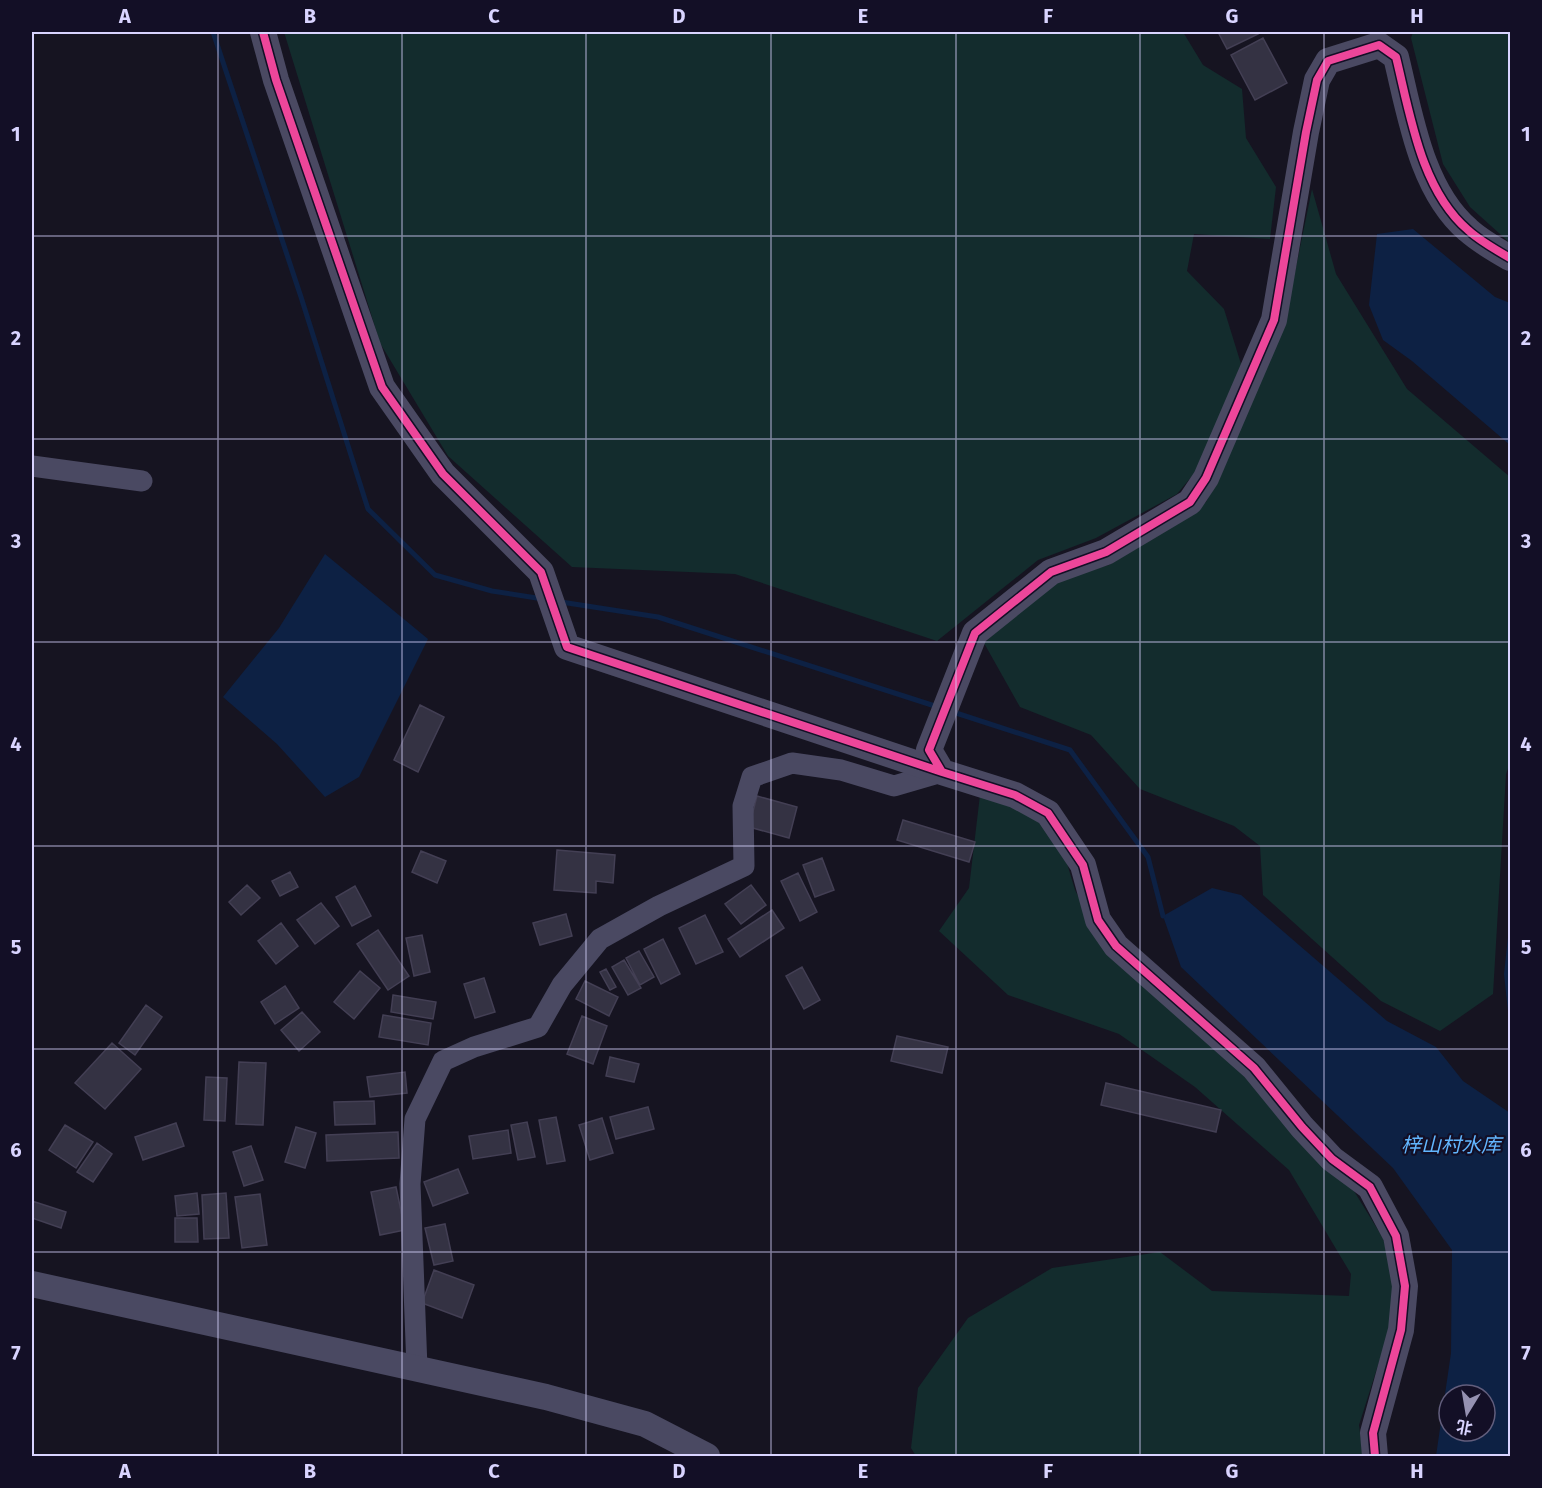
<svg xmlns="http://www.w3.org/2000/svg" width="1542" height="1488" viewBox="0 0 1542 1488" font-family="'Fira Sans','Noto Sans SC',sans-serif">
<rect width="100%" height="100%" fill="#161421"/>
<path fill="#132c2d" d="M284 32H1183L1203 65 1242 89 1246 138 1276 187 1270 239 1194 234 1187 271 1224 309 1241 364 1202 464 1177 494 1096 538 1038 560 937 641 735 574 572 567 448 456 380 343Z
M1413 32H1510V243L1470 207 1443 164 1411 38Z
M1312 189 1336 274 1407 389 1510 477V763L1506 774 1493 994 1440 1031 1381 1001 1263 895 1260 846 1234 826 1140 789 1091 735 1020 707 984 643 1054 580 1109 565 1206 502 1224 468 1285 321Z
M980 795 1033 810 1066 860 1075 890 1106 952 1244 1071 1349 1183 1383 1238 1394 1277 1392 1321 1359 1425 1363 1456H916L911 1448 918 1388 968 1318 1052 1268 1160 1252 1212 1291 1349 1296 1351 1274 1289 1170 1195 1087 1119 1034 1008 995 939 931 969 888Z"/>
<path fill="#0d2144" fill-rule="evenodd" d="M1413 229 1495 297 1510 303V445L1412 361 1383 340 1369 305 1377 234Z
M325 554 428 639 359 777 325 797 277 744 223 697 279 628Z
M1212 888 1241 895 1387 1021 1436 1047 1463 1081 1510 1113V1456H1436L1451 1353 1452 1250 1393 1168 1181 967 1163 916ZM1449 1395H1485V1431H1449Z
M1510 919V1014L1508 1011 1504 974Z"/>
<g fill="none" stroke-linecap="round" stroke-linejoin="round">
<path stroke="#0d2144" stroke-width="5" d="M213 32 301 297 368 509 435 575 492 591 543 599
M561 602 658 617 938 707
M953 712 1070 750 1148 857 1163 916"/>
</g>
<path fill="#343243" stroke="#433f54" stroke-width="1.5" d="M1218 32H1256L1258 34 1227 49Z
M1263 38 1287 83 1255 100 1231 55Z
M420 705 444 717 418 772 394 760Z
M757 796 797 807 789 838 749 827Z
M903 820 975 842 969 862 897 840Z
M557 850 615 855 613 883 596 881V893L554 890Z
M421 851 446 861 437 883 412 872Z
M822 858 834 890 815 897 803 865Z
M290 872 298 887 280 896 272 881Z
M798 873 817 912 800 921 781 881Z
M247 885 260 898 241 915 229 902Z
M751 885 766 905 741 924 725 904Z
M355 886 371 916 352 926 336 897Z
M321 903 339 926 315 944 297 920Z
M772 910 784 928 740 957 728 939Z
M566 914 572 936 540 945 533 923Z
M705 915 723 952 696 964 679 928Z
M281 923 298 946 276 964 258 941Z
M378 930 409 976 388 990 357 944Z
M422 935 430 972 414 976 406 938Z
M663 939 680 974 661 984 644 949Z
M639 951 654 977 640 985 626 958Z
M624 960 641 988 628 995 612 967Z
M802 967 820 1000 804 1009 786 976Z
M606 969 616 987 610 990 600 972Z
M360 971 380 988 354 1019 334 1002Z
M484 978 495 1012 475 1018 464 984Z
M585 981 618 997 609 1016 576 999Z
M285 986 299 1008 275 1024 261 1002Z
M393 995 436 1002 433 1019 391 1012Z
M146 1005 162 1017 135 1055 119 1043Z
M302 1012 320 1032 299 1051 281 1030Z
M383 1015 431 1023 428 1045 379 1037Z
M582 1016 607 1026 593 1064 567 1054Z
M897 1036 948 1047 942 1073 891 1061Z
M112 1043 141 1069 105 1109 75 1083Z
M610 1057 639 1064 634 1082 606 1076Z
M239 1062 266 1063 263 1125 236 1124Z
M405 1072 407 1093 370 1097 367 1077Z
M206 1077 227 1078 225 1121 204 1120Z
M1106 1083 1221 1110 1216 1132 1101 1105Z
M374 1101 375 1124 335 1125 334 1102Z
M648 1107 654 1129 616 1139 610 1117Z
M556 1117 565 1161 547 1164 539 1120Z
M602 1118 613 1153 590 1160 579 1125Z
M527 1122 535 1157 518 1160 511 1125Z
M176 1123 184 1146 143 1160 135 1137Z
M65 1125 93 1142 76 1168 49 1150Z
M296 1127 316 1133 305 1168 285 1162Z
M508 1130 511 1153 473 1159 469 1136Z
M398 1132 399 1158 327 1161 326 1135Z
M97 1143 112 1154 93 1182 77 1172Z
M251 1146 263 1180 244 1186 233 1152Z
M458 1169 468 1193 433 1206 424 1182Z
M396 1187 405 1230 380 1235 371 1192Z
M197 1193 199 1214 177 1216 175 1196Z
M226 1193 229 1238 204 1239 202 1195Z
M260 1194 267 1245 242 1248 235 1197Z
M32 1201 66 1212 61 1228 32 1218Z
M175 1218H197L198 1242H175Z
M445 1224 453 1261 434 1265 425 1228Z
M434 1270 474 1285 462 1318 422 1303Z"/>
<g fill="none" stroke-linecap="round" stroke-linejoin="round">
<path stroke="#4a4962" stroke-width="21" d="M32 466 142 481
M417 1368 410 1184 415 1119 443 1061 474 1047 538 1027 562 985 600 939 659 906 744 866 743 806 752 777 792 763 841 770 894 786 942 772"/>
<path stroke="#4a4962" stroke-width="26" d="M263 32 276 80 382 387 443 474 541 572 567 647 942 772
M32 1284 546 1397 645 1424 707 1456
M1375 1456 1373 1433 1401 1330 1405 1286 1396 1236 1370 1187 1332 1159 1302 1127 1254 1068 1116 946 1098 920 1083 865 1048 813 1015 795 942 772 929 750 975 633 1051 572 1106 552 1190 502 1206 478 1274 320 1306 132 1317 80 1328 61 1379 45 1396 57C1410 114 1421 190 1468 230 1480 241 1496 250 1510 258"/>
<g stroke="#130f26" stroke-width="11">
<path id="cycleway" d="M263 32 276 80 382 387 443 474 541 572 567 647 942 772
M1375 1456 1373 1433 1401 1330 1405 1286 1396 1236 1370 1187 1332 1159 1302 1127 1254 1068 1116 946 1098 920 1083 865 1048 813 1015 795 942 772 929 750 975 633 1051 572 1106 552 1190 502 1206 478 1274 320 1306 132 1317 80 1328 61 1379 45 1396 57C1410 114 1421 190 1468 230 1480 241 1496 250 1510 258"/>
</g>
<use href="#cycleway" stroke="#ed469a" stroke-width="8"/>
</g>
<path fill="none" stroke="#d9d4ff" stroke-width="1.5" stroke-opacity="0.55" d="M218 32V1456M402 32V1456M586 32V1456M771 32V1456M956 32V1456M1140 32V1456M1324 32V1456M32 236H1510M32 439H1510M32 642H1510M32 846H1510M32 1049H1510M32 1252H1510"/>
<g text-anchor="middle" stroke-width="4.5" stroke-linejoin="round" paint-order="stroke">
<g font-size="20" font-style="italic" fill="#62b6ff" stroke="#130f26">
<text x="1451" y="1152">梓山村水库</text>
</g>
</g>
<rect width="1542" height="1488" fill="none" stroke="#130f26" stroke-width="66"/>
<g transform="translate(1467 1413) rotate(191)"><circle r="28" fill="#130f26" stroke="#625e7d" stroke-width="1.5"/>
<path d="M0-4.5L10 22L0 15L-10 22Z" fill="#9591b1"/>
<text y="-9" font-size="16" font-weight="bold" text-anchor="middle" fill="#d9d4ff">北</text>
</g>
<rect x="33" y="33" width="1476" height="1422" fill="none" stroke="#d9d4ff" stroke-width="2"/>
<g font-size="20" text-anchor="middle" font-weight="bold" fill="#d9d4ff">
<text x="125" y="23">A</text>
<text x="310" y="23">B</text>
<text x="494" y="23">C</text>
<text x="679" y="23">D</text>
<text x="863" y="23">E</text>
<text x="1048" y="23">F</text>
<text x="1232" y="23">G</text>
<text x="1417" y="23">H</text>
<text x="16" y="141">1</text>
<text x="1526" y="141">1</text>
<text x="16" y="345">2</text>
<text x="1526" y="345">2</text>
<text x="16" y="548">3</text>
<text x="1526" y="548">3</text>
<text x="16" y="751">4</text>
<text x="1526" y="751">4</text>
<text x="16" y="954">5</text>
<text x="1526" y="954">5</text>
<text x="16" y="1157">6</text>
<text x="1526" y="1157">6</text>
<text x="16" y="1360">7</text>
<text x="1526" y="1360">7</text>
<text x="125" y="1478">A</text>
<text x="310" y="1478">B</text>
<text x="494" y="1478">C</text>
<text x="679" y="1478">D</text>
<text x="863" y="1478">E</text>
<text x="1048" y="1478">F</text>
<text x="1232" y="1478">G</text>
<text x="1417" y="1478">H</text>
</g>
</svg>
